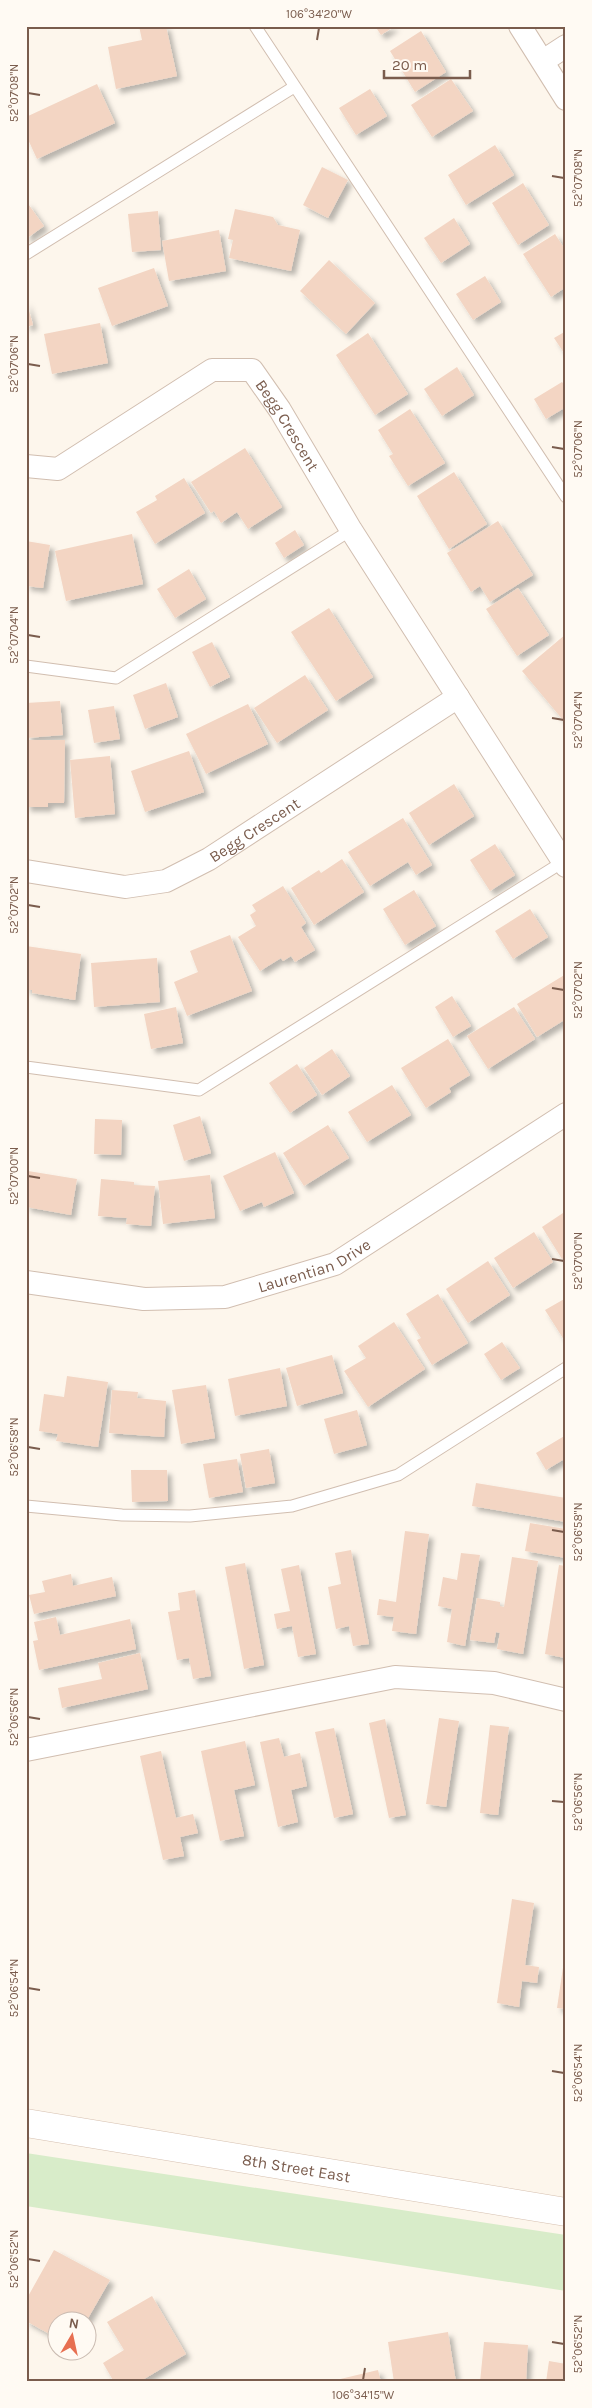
<svg xmlns="http://www.w3.org/2000/svg" width="592" height="2408" viewBox="0 0 592 2408" font-family="Karla,sans-serif">
<defs>
<filter id="shadow"><feDropShadow dx="4.5" dy="4.5" stdDeviation="2.5" flood-color="#0004"/></filter>
</defs>
<rect width="100%" height="100%" fill="#fdf6ec"/>
<path fill="#d8ecc9" d="M26 2153 566 2235V2291L26 2206Z"/>
<path fill="#f3d5c3" filter="url(#shadow)" d="M139 26H166L177 76 116 89 108 47 142 40Z
M375 26H395L381 35Z
M421 31 446 72 415 92 390 51Z
M451 79 473 111 432 137 411 105Z
M97 84 115 123 37 159 26 135V117Z
M370 89 387 116 356 135 339 108Z
M495 145 514 175 466 205 448 175Z
M322 167 348 180 328 218 303 205Z
M523 183 549 225 518 245 492 203Z
M26 201 44 226 26 239Z
M235 209 273 217 278 225 300 230 291 271 229 258 233 240 228 239Z
M158 211 161 250 132 252 128 214Z
M454 218 470 244 441 263 424 238Z
M219 230 226 271 169 281 162 241Z
M555 234 566 251V287L551 297 523 254Z
M329 260 375 303 346 334 300 291Z
M154 268 168 306 112 326 98 288Z
M485 276 501 302 473 320 456 294Z
M26 300 33 325 26 327Z
M100 323 108 363 52 374 44 334Z
M566 331V356L554 338Z
M368 333 408 394 375 415 336 355Z
M457 367 474 395 442 416 424 389Z
M562 382 566 387V407L546 419 534 399Z
M410 409 445 463 408 486 389 456 393 454 378 430Z
M245 448 282 507 248 529 237 512 221 523 214 511 211 513 191 482Z
M454 472 487 524 449 549 417 496Z
M184 478 205 513 155 544 136 512 157 500 155 496Z
M498 521 533 575 490 602 480 586 471 592 447 553Z
M295 530 304 545 284 558 275 543Z
M132 534 143 584 66 601 55 551Z
M26 541 50 545 43 588 26 586Z
M189 569 206 599 175 618 157 589Z
M518 588 549 635 517 656 486 609Z
M329 608 373 677 336 701 291 632Z
M566 634V718L563 720 522 671Z
M212 642 230 677 210 687 192 652Z
M305 675 328 710 277 743 254 708Z
M166 683 178 717 145 729 133 695Z
M60 701 63 735 27 738 26 703Z
M248 704 268 744 206 774 186 734Z
M114 706 120 739 94 743 88 710Z
M26 740H65L64 803H48V807H26Z
M189 751 204 792 145 812 131 771Z
M110 756 115 814 75 818 70 760Z
M454 784 474 816 429 845 409 813Z
M403 818 432 865 416 875 408 862 370 886 348 852Z
M495 844 515 875 490 891 470 860Z
M342 859 364 892 314 925 291 888 319 870 321 873Z
M283 886 306 923 301 927 315 950 295 962 291 956 283 961 281 958 260 971 238 937 256 926 250 915 256 911 252 905Z
M414 890 436 926 405 945 383 909Z
M530 909 548 937 513 959 495 931Z
M230 935 252 991 187 1016 174 982 198 972 190 951Z
M26 946 81 954 75 1000 32 993V990H26Z
M157 958 160 1002 94 1007 91 963Z
M566 974V1019L537 1037 517 1004Z
M452 996 471 1026 453 1037 435 1007Z
M176 1007 183 1043 151 1049 144 1014Z
M514 1007 535 1039 488 1069 467 1036Z
M448 1039 470 1075 449 1088 451 1092 426 1108 401 1068Z
M332 1049 350 1076 322 1095 304 1068Z
M297 1064 317 1095 290 1113 269 1083Z
M392 1085 411 1115 367 1142 348 1112Z
M200 1116 211 1153 184 1161 173 1125Z
M95 1119 122 1120 121 1155 94 1154Z
M328 1125 349 1158 304 1186 283 1153Z
M275 1152 294 1193 264 1207 262 1202 240 1211 223 1176Z
M28 1171 77 1179 71 1215 26 1207Z
M210 1175 215 1218 163 1224 158 1181Z
M101 1179 134 1182V1185L155 1186 151 1226 126 1224 127 1218 98 1216Z
M566 1211V1257L562 1259 542 1227Z
M534 1232 553 1262 513 1288 494 1258Z
M488 1261 510 1295 468 1323 446 1289Z
M438 1294 468 1343 432 1365 417 1340 421 1338 406 1314Z
M566 1298V1343L545 1310Z
M394 1322 425 1369 368 1407 344 1371 366 1358 358 1346Z
M502 1342 520 1368 501 1380 484 1354Z
M332 1355 343 1393 297 1406 286 1368Z
M280 1368 287 1406 235 1416 228 1379Z
M67 1376 108 1382 98 1447 56 1441 58 1434 39 1431 44 1394 64 1397Z
M206 1385 215 1438 181 1444 172 1390Z
M112 1390 138 1392 137 1398 166 1401 164 1437 109 1433Z
M357 1410 367 1445 334 1454 324 1419Z
M566 1435V1458L546 1470 536 1453Z
M269 1449 275 1483 246 1488 240 1454Z
M237 1459 243 1492 209 1498 203 1464Z
M131 1470H167L168 1501 132 1502Z
M476 1483 566 1498V1522L472 1506Z
M530 1523 566 1529V1558L525 1551Z
M405 1531 429 1534 416 1634 392 1631 394 1617 377 1615 379 1599 396 1602Z
M351 1550 369 1644 353 1646 349 1626 336 1629 328 1587 341 1584 335 1553Z
M461 1553 480 1555 465 1646 447 1642 452 1609 438 1606 443 1577 457 1580Z
M512 1557 538 1561 523 1654 497 1649 500 1633 496 1632 494 1643 470 1640 477 1598 500 1602V1606L504 1607Z
M245 1563 264 1665 244 1669 225 1567Z
M299 1565 316 1654 298 1657 292 1626 277 1629 274 1614 290 1611 281 1569Z
M559 1565 566 1566 565 1658 545 1654Z
M71 1574 73 1586 112 1577 116 1596 34 1614 29 1595 45 1592 42 1581Z
M195 1590 211 1676 193 1679 189 1658 177 1660 168 1612 180 1610 178 1593Z
M56 1617 60 1635 130 1619 136 1649 39 1670 33 1641 38 1640 34 1622Z
M140 1653 148 1689 62 1708 58 1688 102 1679 98 1663Z
M439 1718 459 1721 446 1807 426 1804Z
M385 1719 406 1815 389 1818 369 1723Z
M490 1725 509 1727 498 1815 480 1813Z
M334 1728 353 1814 334 1818 315 1732Z
M279 1738 284 1757 300 1753 307 1786 291 1790 298 1822 278 1827 260 1742Z
M245 1741 255 1785 234 1790 244 1836 220 1841 201 1751Z
M161 1751 176 1818 193 1814 198 1833 180 1837 184 1856 163 1860 140 1756Z
M512 1899 534 1903 525 1965 539 1967 537 1983 522 1981 519 2007 497 2003Z
M565 1954H566V2009L557 2008Z
M54 2250 110 2280 87 2320H81L67 2313 62 2320H58V2329L53 2336 26 2321V2300Z
M152 2296 186 2354 139 2382H114L103 2363 124 2350 107 2322Z
M448 2332 456 2382H394L388 2342Z
M484 2342 528 2345 526 2382H480Z
M549 2361 566 2364V2382H546Z
M378 2370 381 2382H332V2381Z"/>
<g fill="none" stroke-linecap="round" stroke-linejoin="round">
<g stroke="#d1beb0" stroke-width="13">
<path id="lane" d="M255 26 566 497
M26 254 294 87
M26 666 116 678 351 530
M26 1067 199 1090 566 860
M26 1506 122 1515 190 1516 292 1506 398 1475 566 1368"/>
</g>
<g stroke="#d1beb0" stroke-width="24">
<g id="street">
<path d="M520 26 566 99"/>
<path d="M543 61 566 46"/>
<path id="s1" d="M26 466 58 469 212 370H252L280 410 351 530 566 866"/>
<path id="s2" d="M26 871 125 887 166 881 209 859 458 697"/>
<path id="s3" d="M26 1282 144 1299 225 1297 335 1264 566 1114"/>
<path d="M26 1750 395 1677 494 1683 566 1700"/>
</g>
</g>
<g stroke="#d6c0b0" stroke-width="29">
<g id="secondary">
<path id="s4" d="M26 2123 566 2212"/>
</g>
</g>
<use href="#lane" stroke="#fff" stroke-width="11"/>
<use href="#street" stroke="#fff" stroke-width="22"/>
<use href="#secondary" stroke="#fff" stroke-width="28"/>
</g>
<path fill="none" stroke="#7a5c4d" stroke-width="2" d="M317 40 319 28M28 93 40 95M552 176 564 178M28 364 40 366M552 447 564 449M28 635 40 637M552 718 564 720M28 905 40 907M552 988 564 990M28 1176 40 1178M552 1259 564 1261M28 1447 40 1449M552 1530 564 1532M28 1717 40 1719M552 1801 564 1802M28 1988 40 1990M552 2071 564 2073M28 2259 40 2261M552 2342 564 2344M363 2380 365 2368"/>
<g text-anchor="middle" stroke-width="4" stroke-linejoin="round" paint-order="stroke">
<g font-size="16" fill="#7a5c4d" stroke="#fffaf3">
<text dy="6" stroke="none"><textPath href="#s1" startOffset="321">Begg Crescent</textPath></text>
<text dy="6" stroke="none"><textPath href="#s2" startOffset="244">Begg Crescent</textPath></text>
<text dy="6" stroke="none"><textPath href="#s3" startOffset="295">Laurentian Drive</textPath></text>
<text dy="6" stroke="none"><textPath href="#s4" startOffset="274">8th Street East</textPath></text>
</g>
</g>
<rect width="592" height="2408" fill="none" stroke="#fffaf3" stroke-width="55"/>
<g transform="translate(72 2336) rotate(9)"><circle r="24" fill="#fffaf3" stroke="#cabbb1"/>
<path d="M0-4L9 19L0 12L-9 19Z" fill="#e76f51"/>
<text y="-8" font-size="14" font-weight="bold" text-anchor="middle" fill="#7a5c4d">N</text>
</g>
<path d="M384 70v8h86v-8" fill="none" stroke="#7a5c4d" stroke-width="2.5"/>
<text x="392" y="70" font-size="15" fill="#7a5c4d" stroke="#fffaf3" stroke-width="4" paint-order="stroke">20 m</text>
<rect x="28" y="28" width="536" height="2352" fill="none" stroke="#7a5c4d" stroke-width="2"/>
<g font-size="12" text-anchor="middle" fill="#7a5c4d">
<text x="319" y="18">106°34'20"W</text>
<text transform="translate(14 93) rotate(-90)" y="4">52°07'08"N</text>
<text transform="translate(578 178) rotate(-90)" y="4">52°07'08"N</text>
<text transform="translate(14 364) rotate(-90)" y="4">52°07'06"N</text>
<text transform="translate(578 449) rotate(-90)" y="4">52°07'06"N</text>
<text transform="translate(14 635) rotate(-90)" y="4">52°07'04"N</text>
<text transform="translate(578 720) rotate(-90)" y="4">52°07'04"N</text>
<text transform="translate(14 905) rotate(-90)" y="4">52°07'02"N</text>
<text transform="translate(578 990) rotate(-90)" y="4">52°07'02"N</text>
<text transform="translate(14 1176) rotate(-90)" y="4">52°07'00"N</text>
<text transform="translate(578 1261) rotate(-90)" y="4">52°07'00"N</text>
<text transform="translate(14 1447) rotate(-90)" y="4">52°06'58"N</text>
<text transform="translate(578 1532) rotate(-90)" y="4">52°06'58"N</text>
<text transform="translate(14 1717) rotate(-90)" y="4">52°06'56"N</text>
<text transform="translate(578 1802) rotate(-90)" y="4">52°06'56"N</text>
<text transform="translate(14 1988) rotate(-90)" y="4">52°06'54"N</text>
<text transform="translate(578 2073) rotate(-90)" y="4">52°06'54"N</text>
<text transform="translate(14 2259) rotate(-90)" y="4">52°06'52"N</text>
<text transform="translate(578 2344) rotate(-90)" y="4">52°06'52"N</text>
<text x="363" y="2399">106°34'15"W</text>
</g>
</svg>
